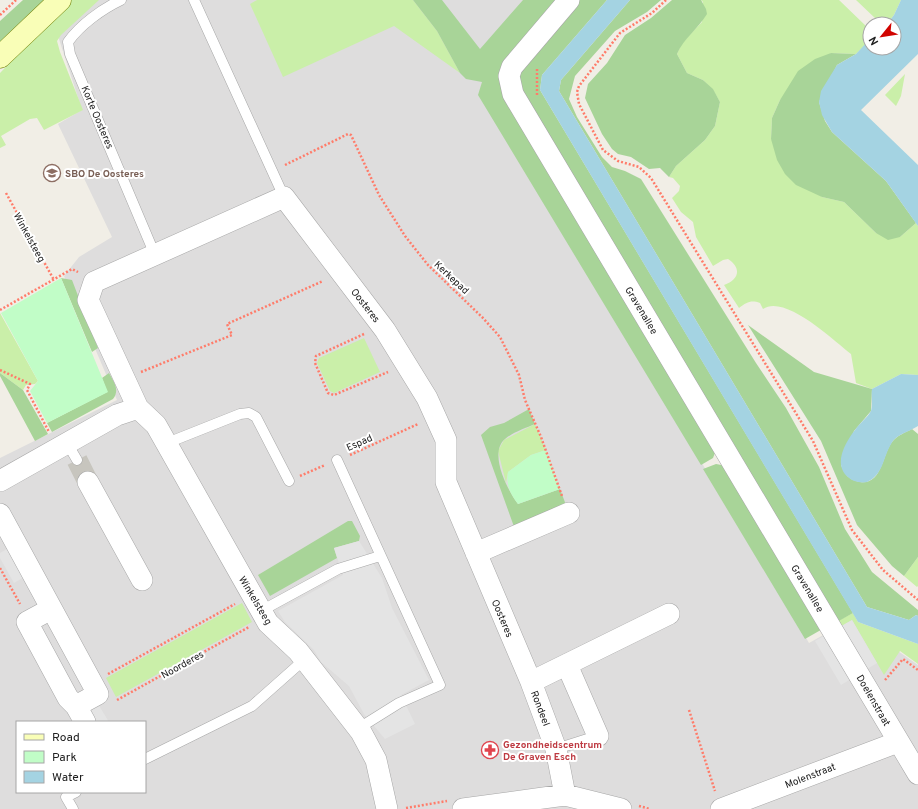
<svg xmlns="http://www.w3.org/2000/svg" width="918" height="809" viewBox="0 0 918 809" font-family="Overpass,sans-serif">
<rect width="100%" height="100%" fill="#f1eee6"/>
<path fill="#dedddd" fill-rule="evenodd" d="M93 0H531L487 102 809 643 852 619 918 665V809H0V458L117 400 64 276 79 257 112 237 58 124 82 110 58 36ZM17 722H145V792H17Z"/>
<path fill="#caefa9" d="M71 0H99L61 35 57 41 60 52 83 110 44 130 37 118 30 119 1 136 6 145 0 148V73Z
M257 0H413L437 31 460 73 394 26 283 77 250 4Z
M701 0H839L867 27 870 33V40L856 54 831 53 780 100 772 118 771 139 822 197 844 202 876 233 900 237 916 223 918 226V375L901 374 872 389 856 383 851 354C833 340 785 294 763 309L760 303C751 300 747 302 739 308L724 285C739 280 742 268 728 259L723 260 713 266 696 237 693 222 681 212 672 198 679 191 680 186 673 178 669 177 676 166 705 140 715 126 720 102 713 90 703 80 687 73 677 54 682 43 702 22 703 2Z
M856 0H901L894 15 887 24 876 19Z
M905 74 901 96 896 106 885 95Z
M0 313 38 381 35 384 26 385 23 390 0 373Z
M364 338 380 372 334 393 330 391 317 363 319 358Z
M535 424 546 450 531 455 508 472 506 483 498 451 504 440Z
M918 557V586L917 587 904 576Z
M242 603 252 622 116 697 106 678Z
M853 613 858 622 918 644V664L900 651 884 675 852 620 835 630 832 624Z"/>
<path fill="#a8d498" d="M23 0H48L0 47V21Z
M413 0H442L480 49 523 0H562L506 65 718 445 713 458 701 465 478 95 482 82 466 79 460 73 437 31Z
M577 0H607L542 75 540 90 853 613 837 622 514 77Z
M630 0H661L647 12 615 31 575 76 569 99 577 117 602 157 612 167 625 171 641 179 756 363 786 408 819 467 845 529 872 572 918 610V616L916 615 909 620 867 607 559 91 561 80Z
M672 0H701L706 9 707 14C698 29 684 38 677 54L687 73 703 80 713 89 720 102 715 126 705 140 676 166 669 177 660 168 649 169 631 157 618 154 612 149 602 134 585 98 588 84 607 63 625 35 651 18Z
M831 53 856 54 837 65 819 102 825 121 832 132 886 181 916 223 900 237 888 240 876 233 844 202 822 197 796 185 785 174 777 160 771 139 772 118 780 100 798 71 815 59Z
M61 278 72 280 98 348 92 352Z
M748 325 814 372 872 389 871 411 854 431 841 465C845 474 848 480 860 482 882 485 882 455 892 442 898 435 904 433 912 429L918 434V557L904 576 892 566 857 525 821 441Z
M0 373 23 390 48 434 35 441 0 376Z
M109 373C114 382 120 390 113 399L52 432 47 423 107 392 102 378Z
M529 409 535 424C526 428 513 432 505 439 488 453 508 491 518 504L560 489 569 513 517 535 481 435 490 427 504 423Z
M716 464 732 467 826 627 805 639 703 469Z
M348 521H352L360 536 359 541 334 548 337 558 270 596 258 575Z"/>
<path fill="#c1fdc7" d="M61 278 108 392 47 423 30 391 38 381 1 313Z
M546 450 560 489 518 504C510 493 506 486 508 472L531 455Z"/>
<path fill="#e4e4e4" d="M359 541 382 578 392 608 429 680 401 695 415 724 385 739 364 714 349 686 321 662 314 650 285 622 278 611 343 575 334 548Z
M9 548 26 576 14 583 0 558V553Z
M852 620 877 663 841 685 815 641Z
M98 704 109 722H94L87 710Z"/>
<path fill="#a4d3e2" d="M607 0H630L561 80 559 91 867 607 909 620 916 615 918 616V644L858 622 540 90 542 75Z
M901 0H918V54L861 110 918 165V226L886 181 832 132 822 115 819 102 821 91 837 65 856 54 869 40 870 48H894V24H887L894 15Z
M901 374 918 375V426C909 432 896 434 891 444 883 458 883 475 867 482 863 483 856 482 852 480 831 468 844 444 855 430 859 424 868 417 871 411 873 405 871 395 872 389Z"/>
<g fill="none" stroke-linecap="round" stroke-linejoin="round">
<path stroke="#c7c5be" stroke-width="21" stroke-dasharray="21 10" stroke-linecap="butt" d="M77 460 88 482"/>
<g stroke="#a7a7a7" stroke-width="11">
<path id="lane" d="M121 0C102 9 80 25 68 42L70 54 155 255
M194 0 284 197
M67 443 77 460
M167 443 240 414 249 413 256 417 289 481
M337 460 440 685 399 703 359 728
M261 611 338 569 380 556
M556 749 600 735
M145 759 252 706 305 659
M73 809 66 797 76 792"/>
</g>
<g stroke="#a7a7a7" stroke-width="22">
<path id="street" d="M569 0 512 67 509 76 513 94 918 774
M138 408 88 300 94 282 284 197 385 330 427 398 446 440V482L531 682
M0 481 117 415 138 408 156 425 268 623 298 651 361 732 376 760 387 809
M88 482 142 580
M0 514 98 694 76 706 68 698 27 622 51 609
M476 553 569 513
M567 665 598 736
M76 706 85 722
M565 795 556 749 531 682 669 614
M463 809 565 795 621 809
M721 809 898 742"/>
</g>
<g stroke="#6e7f00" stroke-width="23">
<path id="secondary" d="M0 57 60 0"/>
</g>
<path stroke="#ff7c6a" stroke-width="2.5" stroke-dasharray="2 2" stroke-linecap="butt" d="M666 0 652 13 620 33 579 86 577 92 579 104 603 150 618 161 639 167 651 178 813 441 852 530 883 570 918 600
M0 15 16 0
M537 95V68
M285 165 348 134 351 135 379 195 405 236 428 265 483 318 500 337 519 375 525 400 541 437 562 496
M6 193 54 280
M0 310 72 269 78 272
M364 334 316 356 315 363 328 393 334 395 388 372
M0 370 30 384 27 390 49 432
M141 372 232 335 227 324 323 281
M350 455 418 424
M300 476 325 465
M0 568 20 604
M108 674 235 604
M885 680 903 659 918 670
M117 700 249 627
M689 710 715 791
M639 806 650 809
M406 808 447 801"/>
<use href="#lane" stroke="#fff" stroke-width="10"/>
<use href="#street" stroke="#fff" stroke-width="21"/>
<use href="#secondary" stroke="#f9feb7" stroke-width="22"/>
</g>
<defs>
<g id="school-ring" transform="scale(0.9)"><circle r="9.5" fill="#fff" stroke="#8d6e63" stroke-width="1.5"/><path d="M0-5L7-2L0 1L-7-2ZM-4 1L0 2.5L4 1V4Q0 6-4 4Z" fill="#8d6e63"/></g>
<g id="pharmacy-ring" transform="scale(0.9)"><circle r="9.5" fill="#fff" stroke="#e0444e" stroke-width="1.5"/><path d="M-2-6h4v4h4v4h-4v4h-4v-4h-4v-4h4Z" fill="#e0444e"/></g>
</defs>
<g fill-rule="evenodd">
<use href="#school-ring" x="52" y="173"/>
<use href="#pharmacy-ring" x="490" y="750"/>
</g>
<g text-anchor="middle" stroke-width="4" stroke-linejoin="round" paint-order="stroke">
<g font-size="10" fill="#202020" stroke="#fff">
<text transform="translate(98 117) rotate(67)" y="4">Korte Oosteres</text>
<text transform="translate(30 237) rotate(61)" y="4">Winkelsteeg</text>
<text transform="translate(452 277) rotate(43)" y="4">Kerkepad</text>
<text transform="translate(366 305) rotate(52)" y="4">Oosteres</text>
<text transform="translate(642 310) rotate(59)" y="4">Gravenallee</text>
<text transform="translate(359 442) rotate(-24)" y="4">Espad</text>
<text transform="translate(808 588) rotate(59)" y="4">Gravenallee</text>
<text transform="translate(256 600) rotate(59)" y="4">Winkelsteeg</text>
<text transform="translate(503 618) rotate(67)" y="4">Oosteres</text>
<text transform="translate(182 664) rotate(-29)" y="4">Noorderes</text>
<text transform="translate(874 700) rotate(60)" y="4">Doelenstraat</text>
<text transform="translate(541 708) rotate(69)" y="4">Rondeel</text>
<text transform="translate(810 775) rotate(-21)" y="4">Molenstraat</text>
</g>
<g font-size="10" font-weight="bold" fill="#785e54" stroke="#fff" text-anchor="start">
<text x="65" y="177">SBO De Oosteres</text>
</g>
<g font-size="10" font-weight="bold" fill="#be3a42" stroke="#fff" text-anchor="start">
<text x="503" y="748">Gezondheidscentrum<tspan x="503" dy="12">De Graven Esch</tspan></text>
</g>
</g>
<rect x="16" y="721" width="130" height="72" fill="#ffffff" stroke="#a6a6a6"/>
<rect x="24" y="734" width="20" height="6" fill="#f9feb7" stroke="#a6a6a6"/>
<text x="52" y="741" font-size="12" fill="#202020">Road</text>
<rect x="24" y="751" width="20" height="12" fill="#c1fdc7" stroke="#a6a6a6"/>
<text x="52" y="761" font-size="12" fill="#202020">Park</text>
<rect x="24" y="771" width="20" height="12" fill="#a4d3e2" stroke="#a6a6a6"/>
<text x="52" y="781" font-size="12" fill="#202020">Water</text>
<g transform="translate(882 36) rotate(240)"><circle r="19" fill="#ffffff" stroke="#a6a6a6"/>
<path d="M0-3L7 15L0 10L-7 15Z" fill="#d10400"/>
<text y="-6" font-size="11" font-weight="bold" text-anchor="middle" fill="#202020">N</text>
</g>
</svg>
